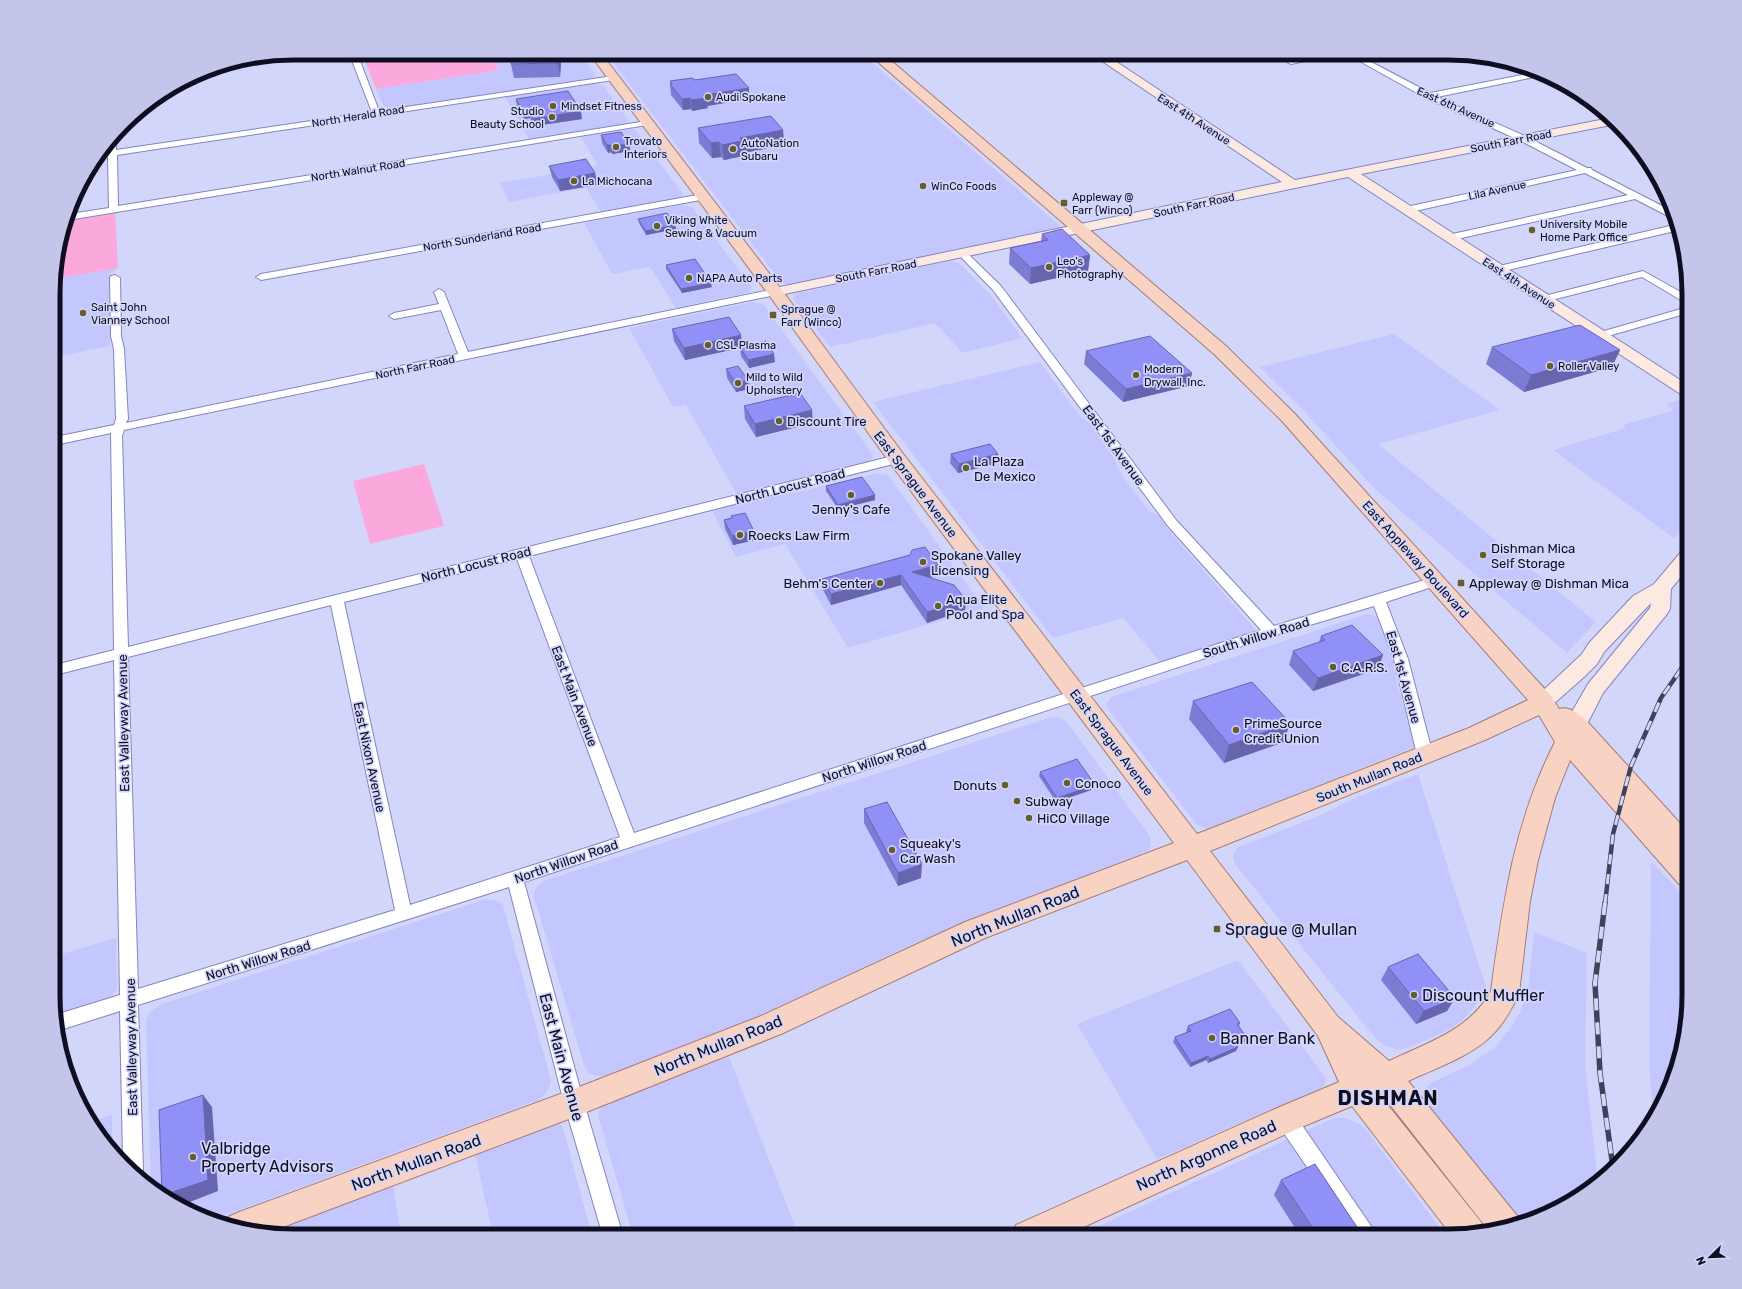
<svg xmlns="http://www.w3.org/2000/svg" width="1742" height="1289" viewBox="0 0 1742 1289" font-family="Rubik,sans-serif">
<rect width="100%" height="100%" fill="#d3d6fb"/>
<path fill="#c4c7fe" d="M491 53H580L596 76 590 79 391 109 384 106 376 89 500 70 492 61Z
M610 53H864L877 67 1059 225 1060 228 1055 230 791 284H783L607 55Z
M595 84 603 85 629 121 625 124 529 139 505 97Z
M632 129 636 131 683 194 681 197 601 212 586 188 509 202 500 183 589 168 597 164 581 137Z
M682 205 692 207 752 288 750 292 676 308 650 267 612 274 584 223Z
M950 261 959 263 989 293 1022 338 963 353 937 325 932 324 830 347 793 298 795 294 799 293Z
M118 268 110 274V346L55 357V279Z
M752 302 763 304 873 455 872 459 869 462 738 496 686 405 673 407 629 328Z
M1394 334 1500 410 1378 444 1596 622 1567 653 1374 488 1308 415 1260 367Z
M1040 362 1078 414 1090 424 1115 460 1122 475 1149 511 1158 515 1171 533 1254 628 1255 632 1162 664 1123 618 1053 638 873 402Z
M1682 399 1688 404V521L1674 538 1553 450 1626 428 1623 425 1674 410 1666 404Z
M878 473 888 475 984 608 848 648 785 544 736 557 712 511 778 494 793 493Z
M1367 614 1375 616 1381 621 1396 660V679L1414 742V747L1215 827 1209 829 1197 825 1108 709 1106 705 1111 697Z
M1052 717H1059L1068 723 1149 835 1151 840 1150 847 1147 851 910 945 777 1008 729 1028 604 1076H595L589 1073 585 1068 534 897V891L538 885 544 881Z
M1418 774 1486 987 1476 1004 1465 1018 1452 1028 1411 1047 1398 1050 1386 1046 1376 1039 1235 864 1233 857 1234 852 1238 847 1314 818 1357 797Z
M1651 861 1688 901V1011L1676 1073 1653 1117 1649 1060Z
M486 899 499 901 503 905 551 1081 549 1088 545 1094 538 1100 211 1220 151 1188 146 1022 148 1015 154 1009 162 1004Z
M1534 932 1587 953 1585 1065 1598 1183 1555 1211 1524 1223 1426 1102 1424 1091 1429 1084 1471 1064 1494 1048 1510 1029 1520 1012 1528 991Z
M116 938 117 988 113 995 106 1000 55 1016V956Z
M1238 960 1323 1074 1326 1080 1325 1084 1321 1088 1157 1159 1077 1024Z
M729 1057 799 1236H633L598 1115 599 1110 604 1105Z
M112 1115V1146L91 1122Z
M1334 1118H1346L1358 1123 1367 1131 1446 1236H1077Z
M554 1124H560L563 1128 592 1236H493L475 1153Z
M393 1184 401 1236 278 1235 265 1233Z"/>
<path fill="#fba8dc" d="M362 53H491L492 61 500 70 376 89Z
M115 212 118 268 55 279V263L68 219Z
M424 464 444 526 370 544 353 481Z"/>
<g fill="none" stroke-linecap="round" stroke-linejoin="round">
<g stroke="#8385be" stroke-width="2">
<path id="street" d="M349 53H357L379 111 613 76 617 78 613 80 117 155 118 206 647 121 651 123 647 125 68 220 70 214 109 208 108 157H101L105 152H108V148L114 140 116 142V150L372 112Z
M1325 53H1343L1291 64 1287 62 1291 60Z
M1345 53H1354L1430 93 1538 72 1544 75 1437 97 1527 137 1587 168H1591L1592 170 1670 210 1672 217 1668 216 1635 199 1448 241 1445 240 1443 238 1445 236 1448 235 1628 195 1585 173 1406 213 1403 212 1401 210 1406 207 1577 170 1521 141 1426 98Z
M703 194 708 197 706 199 261 280 256 277 261 274Z
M1674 225 1675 231 1499 272 1494 269 1499 266Z
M963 251 966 252 1001 286 1176 520 1274 626 1431 578 1436 577 1441 578 1443 581 1441 584 1386 602 1408 659 1433 755 1430 759 1425 761 1420 759 1417 755 1394 659 1374 606 1276 635 524 882 584 1103 623 1236H603L564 1103 509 887 138 1005 143 1170 139 1177 123 1158 120 1011 57 1031 55 1015 120 995 114 660 55 675V665L114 650 111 433 55 445V437L114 425 116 419 114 349 111 336 110 278 111 276 115 275 120 278 121 336 124 349 128 419 126 423 458 354 441 310 394 319 389 316 394 313 439 304 434 292 439 289 444 292 468 352 775 289 779 290 780 292 779 294 775 295 124 430 122 436 128 647 897 455 901 456 903 459 901 462 529 556 634 833 1261 630 1168 526 993 290 960 256 958 254ZM517 559 620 837 410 905 344 602ZM331 605 395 910 138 989 128 657Z
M1643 271 1688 296V303L1684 302 1642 277 1544 302 1539 299 1540 297Z
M1688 307V313L1601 338 1596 335 1597 333Z
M1286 1110 1293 1112 1373 1229 1376 1236H1354L1279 1126 1276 1119 1279 1112Z"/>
</g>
<g stroke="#8385be" stroke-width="2">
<path id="secondary" d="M1090 53H1103L1295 180 1610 118 1616 124 1361 174 1688 385V397L1682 395 1348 177 775 296 770 295 768 292 770 289 775 288 1282 182Z
M1688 550V568L1671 589 1670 609 1667 614 1603 693 1584 730 1576 732 1568 730 1565 724 1588 684 1650 608 1651 603 1604 652 1597 664 1584 677 1550 707 1543 710 1536 707 1533 702 1536 697 1582 654 1589 643 1633 596 1654 584 1681 552Z"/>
</g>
<g stroke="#a47a72" stroke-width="2">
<path id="primary" d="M589 53H601L781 289 904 455 1197 834 1469 728 1528 700 1282 421 1214 354 878 62 870 53H882L1226 346 1294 413 1551 696 1559 709C1569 706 1576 713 1584 718L1688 832V887L1679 884 1570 760 1555 798 1538 860 1530 901 1519 993C1512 1009 1503 1025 1490 1037 1469 1057 1434 1069 1408 1081L1518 1217 1521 1224 1510 1228 1489 1231 1381 1093 1379 1094 1481 1222 1485 1231 1452 1236 1352 1106 1297 1129 1064 1236H1011L1016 1225 1275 1109 1339 1082 1318 1036 1187 860 985 938 781 1034 574 1117 267 1233 224 1225 228 1217 239 1212 574 1089 761 1016 965 922 1174 843 890 463 769 295ZM1539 715 1555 742C1514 822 1503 903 1491 991 1470 1030 1427 1043 1389 1061L1338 1017 1210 851 1485 740Z"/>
</g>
<use href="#street" fill="#fff" fill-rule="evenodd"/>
<use href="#secondary" fill="#fce9e2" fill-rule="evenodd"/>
<use href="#primary" fill="#f8d3c4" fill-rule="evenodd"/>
<g stroke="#41415a" stroke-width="4.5">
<path id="rail-far1" d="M1605 904 1613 834 1631 766 1661 698 1688 659"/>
</g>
<g stroke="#41415a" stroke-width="5.5">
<path id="rail" d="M1605 903 1595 983 1600 1073 1613 1168"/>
</g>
<use href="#rail-far1" stroke="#d3d6fb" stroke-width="3" stroke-dasharray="10" stroke-linecap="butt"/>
<use href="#rail" stroke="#d3d6fb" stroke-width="4" stroke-dasharray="12" stroke-linecap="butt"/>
</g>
<path fill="#7d7cd4" d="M561 63 560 77 514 78 511 64Z
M695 80 749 99 707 106 708 108 692 111 691 109 683 110 671 95 670 84H671L670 81Z
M516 99 582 119 534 126 530 118 524 119 517 107Z
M698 128 783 130 784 145 743 153V156L724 160 721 157 712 158 699 143Z
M601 135 629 144 630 151 612 154 611 152 608 153 602 143Z
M549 166 595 173 597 185 560 191 552 177Z
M638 219 675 225 676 229 646 235 639 223Z
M1042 234 1090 255 1088 271 1030 284 1009 264 1010 248 1041 241Z
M666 265 712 287 682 293 666 269Z
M672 329 742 347 775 362 749 368 741 356 740 348 685 360 674 341Z
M1492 347 1620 350 1612 367 1524 392 1486 364Z
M1086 351 1192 373 1189 386 1123 402 1084 364Z
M1688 365V375L1684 373Z
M726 369 748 380 749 389 736 392 727 378Z
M744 406 813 423 756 437 745 419Z
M951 454 998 463 958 473 950 463Z
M826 486 875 495V500L838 509 826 491Z
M731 516 754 531 755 540 733 545 725 529 724 520 731 518Z
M938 565 937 576 930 577 966 600 965 610 927 623 901 585 831 605 823 590 822 579Z
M1321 636 1383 655 1378 669 1313 691 1289 665 1293 651 1319 643Z
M1193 701 1284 742 1224 763 1189 719Z
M1040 772 1095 785 1094 789 1056 802 1039 776Z
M864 809 921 878 898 886 864 823Z
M1388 967 1455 998 1447 1011 1416 1024 1381 980Z
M1240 1023 1239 1026 1247 1038 1245 1042 1237 1045 1236 1051 1208 1063 1206 1060 1190 1067 1173 1042 1175 1037 1187 1032 1186 1031 1188 1026Z
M1281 1180 1363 1236H1300L1274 1195Z"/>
<path fill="#6665ad" d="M559 53H560L561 63 560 77 558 63Z
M749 88V99L707 106 708 108 692 111 691 100 705 95Z
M690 98 691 109 683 110 682 99Z
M528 111 530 118 524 119 523 112Z
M581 111 582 119 534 126 533 119Z
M783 130 784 145 743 153V156L724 160 722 145 740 138Z
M719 142 721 157 712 158 711 143Z
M629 144 630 151 612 154 611 146Z
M607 145H610L611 152 608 153Z
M595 173 597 185 560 191 558 180Z
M675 225 676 229 646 235V231Z
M1090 255 1088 271 1030 284 1031 268Z
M711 283 712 287 682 293 681 289Z
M741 335 742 348 740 347V348L685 360 684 348Z
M1620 350 1612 367 1524 392 1531 375Z
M774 354 775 362 749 368 748 360Z
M1192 373 1189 386 1123 402 1126 389Z
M748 380 749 389 736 392V383Z
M812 410 813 423 756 437 755 424Z
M998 454V463L958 473 959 464Z
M875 495V500L838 509V505Z
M754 531 755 540 733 545 732 536Z
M938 565 937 576 912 583V572Z
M901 575V585L831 605V594Z
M966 600 965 610 927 623V612Z
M1383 655 1378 669 1313 691 1318 678Z
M1290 723 1284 742 1224 763 1229 745Z
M1095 785 1094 789 1056 802 1057 798Z
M922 864 921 878 898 886V873Z
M1455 998 1447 1011 1416 1024 1424 1011Z
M1247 1038 1245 1042 1234 1047 1235 1043Z
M1238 1047 1236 1051 1208 1063 1210 1059Z
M1208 1056 1206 1060 1190 1067 1191 1063Z
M203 1095 212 1107 218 1191 182 1205 164 1195Z"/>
<path fill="#9190f7" stroke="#6665ad" d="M513 53H559L558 63 511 64Z
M736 74 749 88 705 95 707 98 691 100 690 98 682 99 670 84H672L670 81 692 78 695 80Z
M568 91 581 111 533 119 528 111 523 112 516 99Z
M771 116 783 130 740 138 742 141 722 145 719 142 711 143 698 128Z
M621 132 629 144 611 146 610 145H607L601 135Z
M586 159 595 173 558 180 549 166Z
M667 213 675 225 646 231 638 219Z
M1062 229 1090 255 1031 268 1010 248 1048 240 1042 234Z
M695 259 711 283 681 289 666 265Z
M729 317 741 335 684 348 672 329Z
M1580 325 1620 350 1531 375 1492 347Z
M1150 336 1192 373 1126 389 1086 351Z
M766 341 774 354 748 360 740 347Z
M738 366 748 380 736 383 726 369Z
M800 393 812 410 755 424 744 406Z
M990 444 998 454 959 464 951 454Z
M862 477 875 495 838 505 826 486Z
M745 513 754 531 732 536 724 520 732 518 731 516Z
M925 547 938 565 912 572 954 585 966 600 927 612 901 575 831 594 822 579 910 555 912 550Z
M1352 625 1383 655 1318 678 1293 651 1325 640 1321 636Z
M1252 682 1290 723 1229 745 1193 701Z
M1077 759 1095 785 1057 798 1040 772Z
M887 802 922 864 898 873 864 809Z
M1418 954 1455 998 1424 1011 1388 967Z
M1230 1009 1240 1023 1237 1024 1247 1038 1235 1043 1238 1047 1210 1059 1208 1056 1191 1063 1175 1037 1191 1031 1188 1026Z
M203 1095 208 1180 164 1195 162 1194 159 1110Z
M1315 1164 1363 1236H1318L1281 1180Z"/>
<g fill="#655e2b" stroke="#d3d6fb" stroke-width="1.5">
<circle cx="708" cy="97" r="4"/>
<circle cx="553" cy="106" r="4"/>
<circle cx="552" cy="117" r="4"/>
<circle cx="616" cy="147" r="4"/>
<circle cx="733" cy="149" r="4"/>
<circle cx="574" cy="181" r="4"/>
<circle cx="923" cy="186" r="4"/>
<rect x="1060" y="199" width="8" height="8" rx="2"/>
<circle cx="657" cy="226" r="4"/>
<circle cx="1532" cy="230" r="4"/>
<circle cx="1049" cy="267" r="4"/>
<circle cx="689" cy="278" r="4"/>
<circle cx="83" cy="313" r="4"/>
<rect x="769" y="311" width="8" height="8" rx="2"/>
<circle cx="708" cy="345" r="4"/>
<circle cx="1550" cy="366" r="4"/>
<circle cx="1136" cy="375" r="4"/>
<circle cx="738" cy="383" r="4"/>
<circle cx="779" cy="421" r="4"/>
<circle cx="966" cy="468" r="4"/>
<circle cx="851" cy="495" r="4"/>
<circle cx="740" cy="535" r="4"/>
<circle cx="1483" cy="555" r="4"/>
<circle cx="923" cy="562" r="4"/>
<circle cx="880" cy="583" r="4"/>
<rect x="1457" y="579" width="8" height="8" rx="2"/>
<circle cx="938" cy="606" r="4"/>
<circle cx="1333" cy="667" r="4"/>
<circle cx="1236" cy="730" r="4"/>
<circle cx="1067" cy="783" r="4"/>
<circle cx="1005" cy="785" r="4"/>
<circle cx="1017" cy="801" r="4"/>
<circle cx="1029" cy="818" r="4"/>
<circle cx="892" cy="850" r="4"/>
<rect x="1213" y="925" width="8" height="8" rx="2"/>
<circle cx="1414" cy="995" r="4"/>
<circle cx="1212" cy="1038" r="4"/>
<circle cx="193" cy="1157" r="4"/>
</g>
<g text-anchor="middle" stroke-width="3.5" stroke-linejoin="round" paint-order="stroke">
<g font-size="11" fill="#0e0d22" stroke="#d3d6fb" text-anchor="start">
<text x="716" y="101">Audi Spokane</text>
<text x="561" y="110">Mindset Fitness</text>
<text x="544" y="115" text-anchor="end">Studio<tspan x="544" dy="13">Beauty School</tspan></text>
<text x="624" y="145">Trovato<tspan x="624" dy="13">Interiors</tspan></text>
<text x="741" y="147">AutoNation<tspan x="741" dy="13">Subaru</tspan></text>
<text x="582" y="185">La Michocana</text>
<text x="931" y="190">WinCo Foods</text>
<text x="1072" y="201">Appleway @<tspan x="1072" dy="13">Farr (Winco)</tspan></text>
<text x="665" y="224">Viking White<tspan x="665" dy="13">Sewing &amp; Vacuum</tspan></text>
<text x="1540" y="228">University Mobile<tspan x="1540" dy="13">Home Park Office</tspan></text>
<text x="1057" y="265">Leo's<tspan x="1057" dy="13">Photography</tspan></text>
<text x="697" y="282">NAPA Auto Parts</text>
<text x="91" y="311">Saint John<tspan x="91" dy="13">Vianney School</tspan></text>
<text x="781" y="313">Sprague @<tspan x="781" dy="13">Farr (Winco)</tspan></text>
<text x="716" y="349">CSL Plasma</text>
<text x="1558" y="370">Roller Valley</text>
<text x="1144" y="373">Modern<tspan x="1144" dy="13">Drywall, Inc.</tspan></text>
<text x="746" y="381">Mild to Wild<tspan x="746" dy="13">Upholstery</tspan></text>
</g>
<g font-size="11" fill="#0e0d22" stroke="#d3d6fb">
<text transform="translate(1456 107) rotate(24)" y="4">East 6th Avenue</text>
<text transform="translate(358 116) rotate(-9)" y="4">North Herald Road</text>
<text transform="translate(1194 119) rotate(33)" y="4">East 4th Avenue</text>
<text transform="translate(1511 141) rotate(-11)" y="4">South Farr Road</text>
<text transform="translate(358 170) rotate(-9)" y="4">North Walnut Road</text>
<text transform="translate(1497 190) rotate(-12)" y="4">Lila Avenue</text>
<text transform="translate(1194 205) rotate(-12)" y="4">South Farr Road</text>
<text transform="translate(482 237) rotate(-10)" y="4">North Sunderland Road</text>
<text transform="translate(876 271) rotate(-11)" y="4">South Farr Road</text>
<text transform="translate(1519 283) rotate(33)" y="4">East 4th Avenue</text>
<text transform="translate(415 367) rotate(-12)" y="4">North Farr Road</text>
</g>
<g font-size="13" fill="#0e0d22" stroke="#d3d6fb" text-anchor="start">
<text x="787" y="426">Discount Tire</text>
<text x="974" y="466">La Plaza<tspan x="974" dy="15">De Mexico</tspan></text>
<text x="851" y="514" text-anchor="middle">Jenny's Cafe</text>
<text x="748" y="540">Roecks Law Firm</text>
<text x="1491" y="553">Dishman Mica<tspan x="1491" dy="15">Self Storage</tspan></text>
<text x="931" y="560">Spokane Valley<tspan x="931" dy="15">Licensing</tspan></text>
<text x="872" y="588" text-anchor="end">Behm's Center</text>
<text x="1469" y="588">Appleway @ Dishman Mica</text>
<text x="946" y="604">Aqua Elite<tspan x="946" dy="15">Pool and Spa</tspan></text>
<text x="1341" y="672">C.A.R.S.</text>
<text x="1244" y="728">PrimeSource<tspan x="1244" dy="15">Credit Union</tspan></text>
<text x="1075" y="788">Conoco</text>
<text x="997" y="790" text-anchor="end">Donuts</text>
<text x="1025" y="806">Subway</text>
<text x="1037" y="823">HiCO Village</text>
<text x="900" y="848">Squeaky's<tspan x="900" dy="15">Car Wash</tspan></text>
</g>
<g font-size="13" fill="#0e0d22" stroke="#d3d6fb">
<text transform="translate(1114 445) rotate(54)" y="5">East 1st Avenue</text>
<text transform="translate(916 484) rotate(53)" y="5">East Sprague Avenue</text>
<text transform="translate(790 486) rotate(-14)" y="5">North Locust Road</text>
<text transform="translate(1416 559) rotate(48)" y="5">East Appleway Boulevard</text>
<text transform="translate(476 564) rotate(-14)" y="5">North Locust Road</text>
<text transform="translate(1256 637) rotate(-17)" y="5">South Willow Road</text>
<text transform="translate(1404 677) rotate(74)" y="5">East 1st Avenue</text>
<text transform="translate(575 696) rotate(69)" y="5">East Main Avenue</text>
<text transform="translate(123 723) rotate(-91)" y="5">East Valleyway Avenue</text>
<text transform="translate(1112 742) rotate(53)" y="5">East Sprague Avenue</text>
<text transform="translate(370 757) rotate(78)" y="5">East Nixon Avenue</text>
<text transform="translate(874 761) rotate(-18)" y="5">North Willow Road</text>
<text transform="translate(1369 777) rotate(-22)" y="5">South Mullan Road</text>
<text transform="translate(566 861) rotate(-19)" y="5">North Willow Road</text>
<text transform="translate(258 960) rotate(-17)" y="5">North Willow Road</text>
<text transform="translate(131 1047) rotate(-91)" y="5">East Valleyway Avenue</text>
</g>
<g font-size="16" fill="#0e0d22" stroke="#d3d6fb">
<text transform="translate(1015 916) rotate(-22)" y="6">North Mullan Road</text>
<text transform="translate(718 1045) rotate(-22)" y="6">North Mullan Road</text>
<text transform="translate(562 1057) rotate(75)" y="6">East Main Avenue</text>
<text transform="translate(1206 1155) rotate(-24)" y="6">North Argonne Road</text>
<text transform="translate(416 1162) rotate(-20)" y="6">North Mullan Road</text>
</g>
<g font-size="16" fill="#0e0d22" stroke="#d3d6fb" text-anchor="start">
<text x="1225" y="935">Sprague @ Mullan</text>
<text x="1422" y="1001">Discount Muffler</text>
<text x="1220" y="1044">Banner Bank</text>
<text x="201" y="1154">Valbridge<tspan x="201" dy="18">Property Advisors</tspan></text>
</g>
<g font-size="20" font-weight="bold" letter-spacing="1" fill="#0e0d22" stroke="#d3d6fb">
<text x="1388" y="1105">DISHMAN</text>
</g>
</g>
<path d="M0 0H1742V1289H0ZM294 60H1448A234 234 0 0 1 1682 294V995A234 234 0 0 1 1448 1229H294A234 234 0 0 1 60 995V294A234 234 0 0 1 294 60Z" fill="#c3c6ea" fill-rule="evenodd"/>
<path fill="none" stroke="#0e0d22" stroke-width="5" d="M294 60H1448A234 234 0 0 1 1682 294V995A234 234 0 0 1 1448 1229H294A234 234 0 0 1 60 995V294A234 234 0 0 1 294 60Z"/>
<g transform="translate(1710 1257) rotate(247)" stroke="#d3d6fb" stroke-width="3" paint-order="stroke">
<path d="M0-3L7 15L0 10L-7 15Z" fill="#0e0d22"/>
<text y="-6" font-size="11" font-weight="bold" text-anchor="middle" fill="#0e0d22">N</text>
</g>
</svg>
